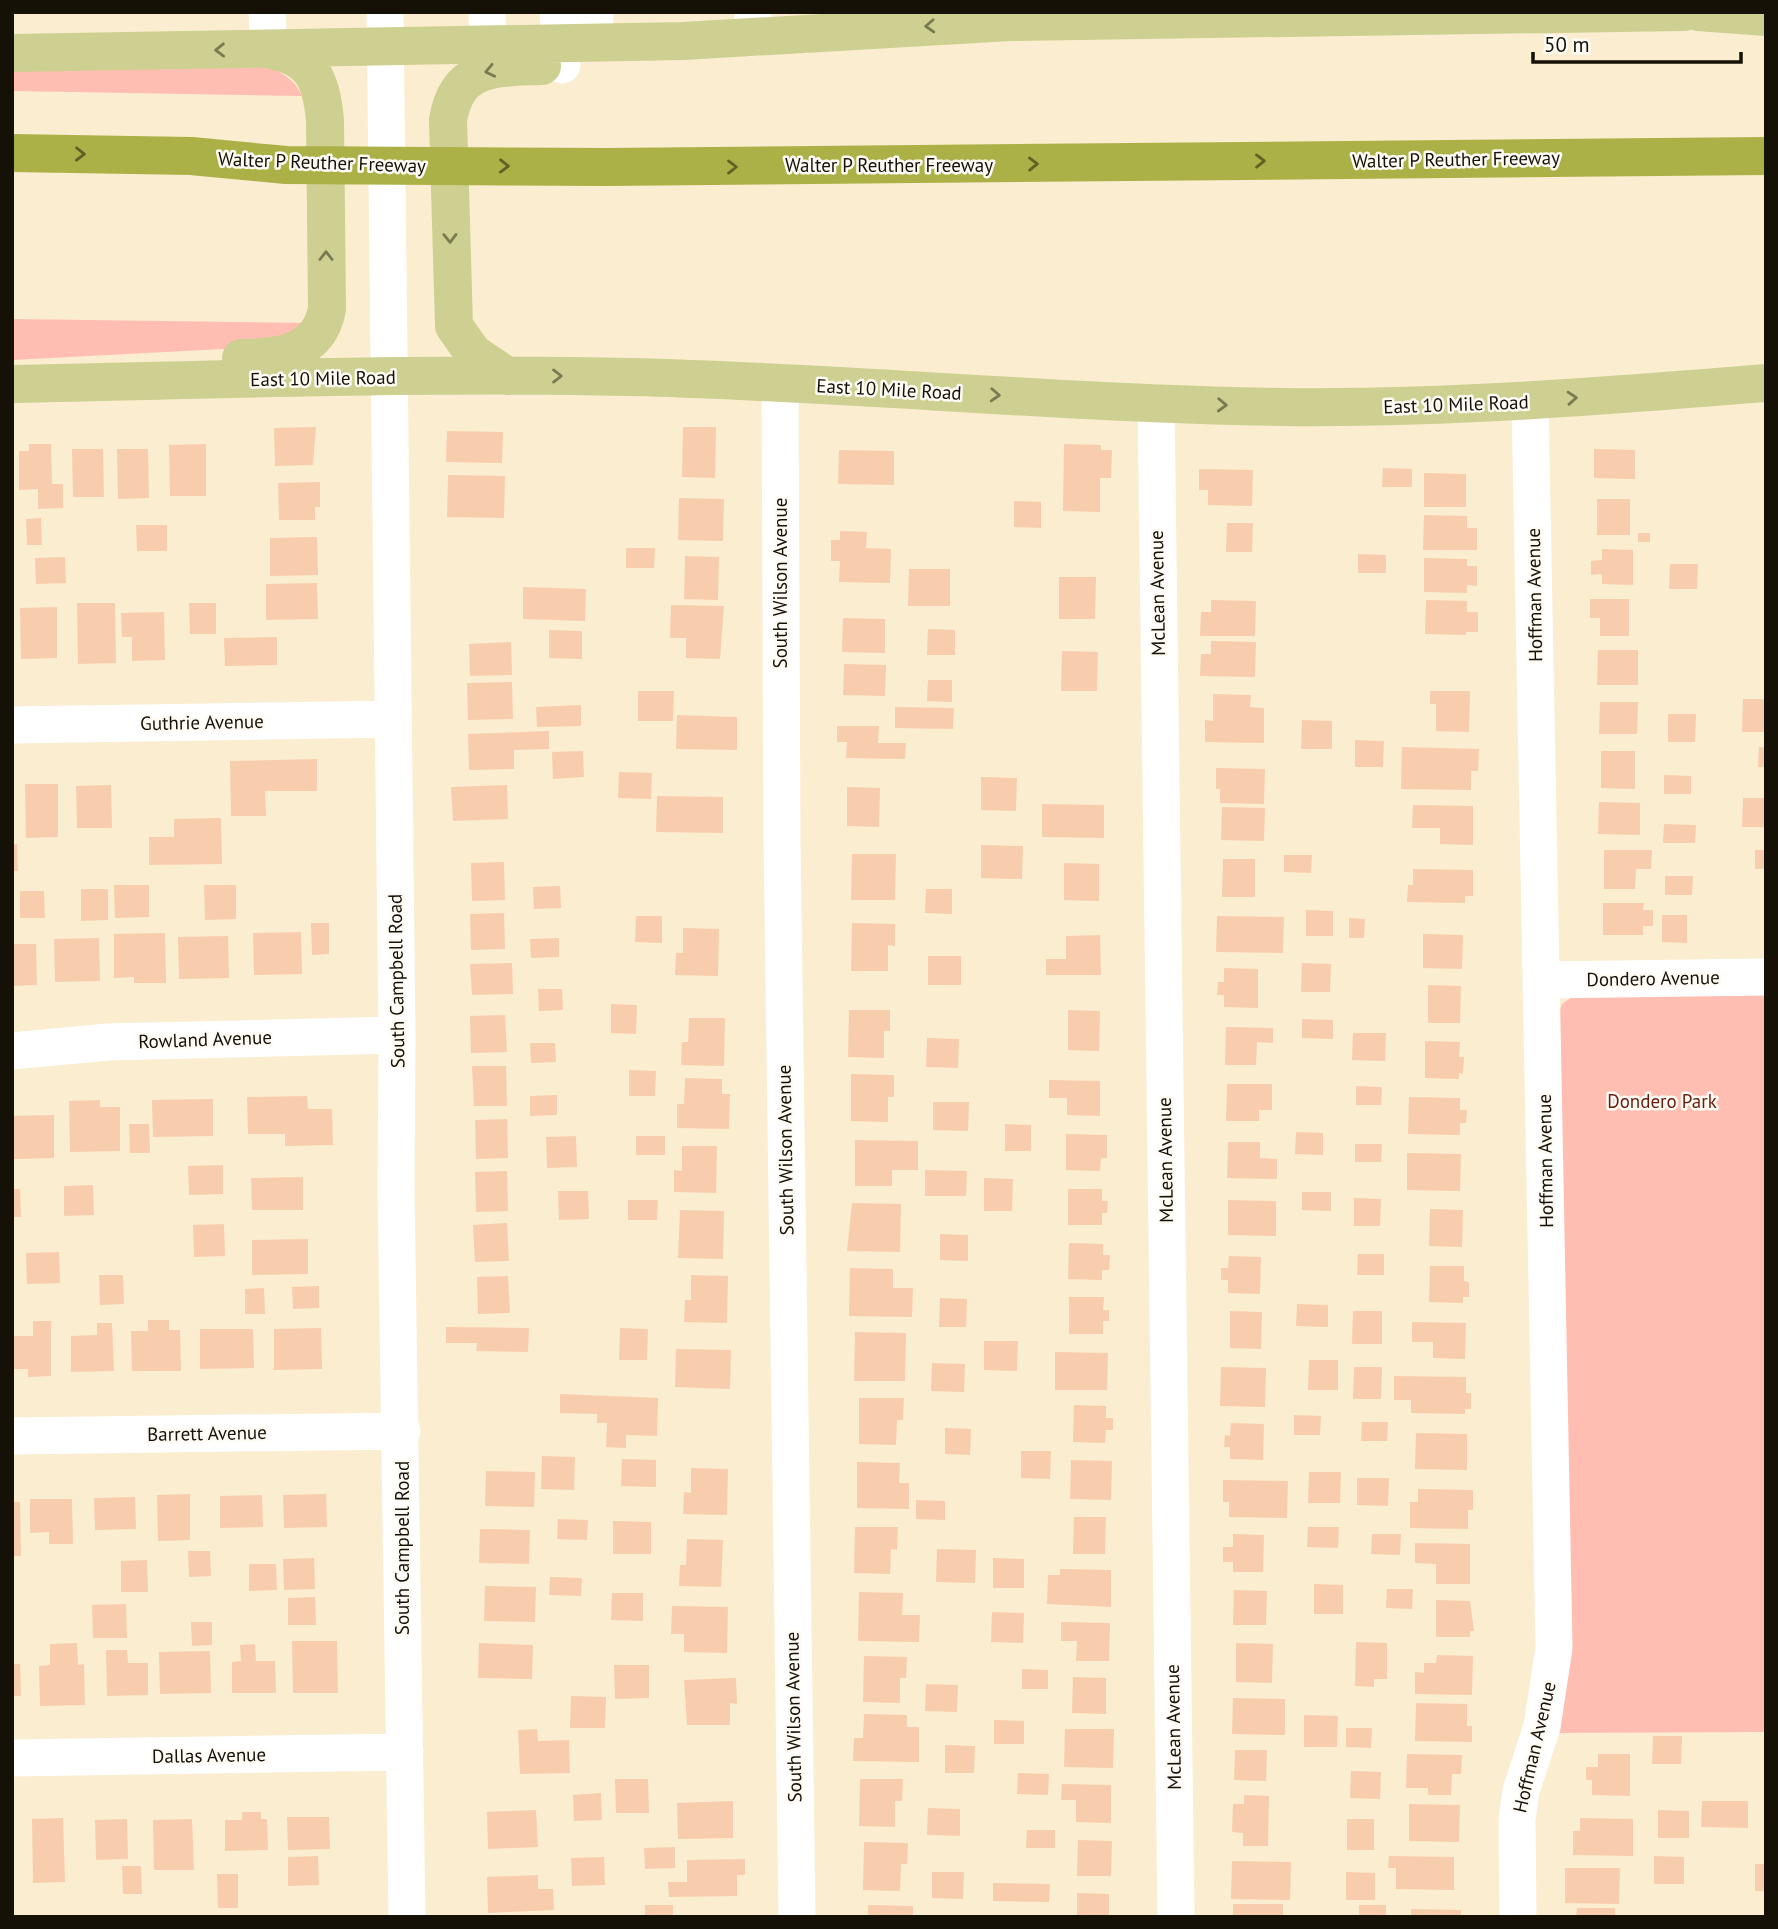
<svg xmlns="http://www.w3.org/2000/svg" width="1778" height="1929" viewBox="0 0 1778 1929" font-family="'PT Sans',sans-serif">
<rect width="100%" height="100%" fill="#fbedd0"/>
<path fill="#ffbeb1" d="M263 65C281 72 294 78 302 96L12 91V69Z
M12 319 309 323 278 346 12 360Z
M1766 995V1732L1556 1733 1557 1018 1562 1004 1572 997Z"/>
<path fill="#f8cdad" d="M316 427 313 465 275 466 274 428Z
M683 427H716L715 478 682 477Z
M447 431 503 432 502 463 446 462Z
M29 444H51L52 484H63V508L38 509V489L19 490V451H29Z
M206 444V496H170L169 445Z
M1064 444 1101 445V450H1112L1111 478H1100V512L1063 511Z
M72 449H103L104 497H73Z
M117 449H148L149 498 118 499Z
M1594 449 1635 450V479L1594 478Z
M839 450 894 451V485L838 484Z
M1383 468 1412 469V487H1382Z
M1199 469 1253 470 1252 506 1208 505V490H1199Z
M1424 473 1466 474V507H1424Z
M448 475 505 476 504 518 447 517Z
M320 482V507H315V520H279L278 483Z
M679 498 724 499 723 541 678 540Z
M1597 499H1630V535H1597Z
M1014 501 1041 502V528L1014 527Z
M1424 515 1467 516V528H1477V550H1423Z
M41 518 42 545H27L26 519Z
M1227 523H1253L1252 552H1226Z
M136 525H167V551H137Z
M840 531 867 532 866 548 891 549 890 583 839 582 840 561H831V540H840Z
M1638 533H1650V542H1638Z
M317 537 318 575 270 576V538Z
M626 548H655L654 568H626Z
M1602 549 1633 550V585L1602 584V574L1591 575V561L1602 560Z
M1358 554 1386 555V573H1358Z
M685 556 719 557 718 600 684 599Z
M65 557 66 583 36 584 35 558Z
M1424 558 1467 559V566H1477V586L1467 585V593L1424 592Z
M1670 564H1698L1697 589H1669Z
M909 569H950V606H908Z
M1059 577H1096L1095 619H1059Z
M317 583 318 619 266 620V584Z
M523 587 586 589 585 621 523 619Z
M1590 599H1629V636H1600V618H1590Z
M1211 600 1256 601 1255 636H1200L1201 612H1211Z
M1426 600 1467 601V612H1478V632H1466V635L1425 634Z
M77 603H115L116 663 78 664Z
M189 603H216V634H190Z
M671 605 724 606 720 659 686 658V638H670Z
M57 607V658L21 659 20 608Z
M164 612 165 660 132 661V637H122L121 613Z
M843 618 885 619V653L842 652Z
M928 629 955 630V655H927Z
M549 630 582 631V659L549 658Z
M277 637V665L225 666 224 638Z
M1211 641 1256 642 1255 677 1200 676 1201 654H1211Z
M511 642 512 675 470 676 469 644Z
M1598 650H1638V685H1597Z
M1062 651 1098 652 1097 691H1061Z
M844 664 886 665 885 696 843 695Z
M928 680H952V702L927 701Z
M512 682 513 719 468 720 467 683Z
M638 691H674L673 721H638Z
M1430 691H1470L1469 732 1436 731V704H1430Z
M1213 694 1251 695 1250 707 1264 708V743L1205 742V720L1213 721Z
M1743 699H1766V732H1742Z
M1600 702H1638L1637 734H1599Z
M581 705V726L537 727 536 707Z
M895 707 954 708 953 729 895 728Z
M1668 714H1696L1695 742H1668Z
M677 715 737 717V750L676 749Z
M1302 720 1332 721V749H1301Z
M837 726H879L878 743H906L905 759 846 758 847 742H837Z
M549 731V749L514 750V769L469 770 468 734Z
M1355 740 1384 741 1383 767H1355Z
M1402 747 1479 749 1478 771H1471V790L1401 789Z
M1759 747H1766V767H1758Z
M583 751 584 777 553 779 552 752Z
M1601 751H1635V789L1601 788Z
M317 759V791H265L266 816H231L230 761Z
M1216 768 1265 769 1264 804 1220 803V789H1216Z
M619 772 652 773 651 799 618 798Z
M1664 775 1691 776V794H1664Z
M981 777 1017 778 1016 811 981 810Z
M25 784H58V837L26 838Z
M111 785 112 828H77L76 786Z
M507 785 508 819 453 821 451 787Z
M847 787 880 788 879 827 847 826Z
M657 796 723 797V833L656 832Z
M1743 798H1766V827H1742Z
M1599 802 1640 803V835L1598 834Z
M1042 804 1104 805V838L1042 837Z
M1413 805 1473 806V845L1440 844V828H1412Z
M1222 807 1265 808 1264 841 1221 840Z
M221 818 222 864 149 865V837H174V819Z
M1664 824 1696 825 1695 843H1663Z
M17 844 18 871H12V845Z
M981 845 1023 846 1022 879 981 878Z
M1604 850H1652L1651 869H1636L1635 889H1604Z
M1755 850H1766V869H1755Z
M852 854H896L895 900H851Z
M1284 855H1312L1311 873 1284 872Z
M1223 859H1255V897H1222Z
M504 862 505 900 472 901 471 863Z
M1064 863 1099 864V901L1064 900Z
M1413 869 1473 870V896H1465V903L1407 902 1408 885H1413Z
M1665 876H1693L1692 895H1665Z
M114 885H149V917L115 918Z
M204 885H236V919L205 920Z
M560 886 561 908 534 909 533 887Z
M81 889H108V920L81 921Z
M926 889H952V914L925 913Z
M20 891H44L45 918H20Z
M1603 903H1644L1643 910H1653V926H1643V935H1603Z
M1306 910 1333 911V936H1306Z
M504 913 505 949 471 950 470 914Z
M1662 915H1687V943L1662 942Z
M636 916H662V943L635 942Z
M1217 916 1284 917 1283 953 1216 952Z
M1349 918 1365 919 1364 938H1349Z
M311 923H329V954L312 955Z
M852 923 895 924V946L888 945V971H851Z
M683 928 719 929 718 976 675 975 676 953H683Z
M301 932 302 974 254 975 253 933Z
M165 933 166 983H134V977L114 978V934Z
M1423 934 1463 935 1462 969 1423 968Z
M1100 935 1101 975H1046V959H1066V936Z
M228 936 229 978 179 979 178 937Z
M99 938 100 981 55 982 54 939Z
M559 938V957L531 958 530 939Z
M12 944H36L37 985 12 986Z
M928 956H961V985H928Z
M512 963 513 994 472 995 470 964Z
M1302 963 1331 964 1330 992H1301Z
M1224 968 1258 969V1008L1224 1007V995H1217L1218 982H1224Z
M1428 985 1461 986 1460 1023H1428Z
M538 989H562L563 1010 539 1011Z
M611 1004 637 1005 636 1034 611 1033Z
M849 1010H890V1031H884V1058L848 1057Z
M1068 1010 1100 1011 1099 1051 1068 1050Z
M505 1015 507 1052 471 1053 470 1016Z
M689 1018H725L724 1066 681 1065 682 1042H688Z
M1302 1019 1333 1020V1039L1302 1038Z
M1226 1027 1273 1028V1043L1257 1042 1256 1065H1225Z
M1353 1033H1386L1385 1061 1352 1060Z
M927 1038 959 1039 958 1068 926 1067Z
M1425 1041 1460 1042 1459 1057H1464L1463 1074 1459 1073V1079L1425 1078Z
M530 1043H555L556 1062 531 1063Z
M472 1066H506L507 1106H474Z
M629 1070 656 1071 655 1096H629Z
M851 1074 894 1075V1097H888V1122L851 1121Z
M685 1078 722 1079V1094H730L729 1129 677 1128V1104H684Z
M1049 1080 1100 1081V1116L1067 1115V1098H1049Z
M1227 1084H1272V1110H1259V1121H1226Z
M1356 1086 1382 1087 1381 1105H1356Z
M557 1095V1115L530 1116V1096Z
M307 1096 308 1109H332L333 1145 285 1146V1134H248L247 1097Z
M1409 1097 1460 1098V1110H1467L1466 1123H1460V1135L1408 1134Z
M213 1099V1136L153 1137 152 1100Z
M100 1100V1107H120V1151L70 1152 69 1101Z
M933 1102H969L968 1131 933 1130Z
M54 1115V1158L12 1159V1116Z
M507 1119 508 1158 476 1159 475 1120Z
M129 1124H149L150 1153H130Z
M1005 1124 1031 1125V1151H1005Z
M1296 1132 1323 1133V1155L1295 1154Z
M1066 1134 1107 1135V1158H1101L1100 1171 1066 1170Z
M576 1136 577 1167 547 1168 546 1137Z
M636 1136H665V1155H636Z
M855 1140 918 1141V1170H892V1186H855Z
M1228 1142H1260V1158L1277 1159V1179L1227 1178Z
M1355 1144H1382L1381 1162H1355Z
M682 1146H717L716 1193 674 1192V1170L682 1171Z
M1407 1153 1461 1154 1460 1191 1407 1190Z
M223 1165V1194L189 1195 188 1166Z
M925 1170 967 1171 966 1196H925Z
M507 1171 508 1211 476 1212 475 1172Z
M303 1177V1210H252L251 1178Z
M984 1178 1013 1179 1012 1211H984Z
M93 1185 94 1215 64 1216V1186Z
M12 1189H20L21 1217H12Z
M1068 1189H1102V1201H1108L1107 1213H1102V1225H1068Z
M558 1191H588L589 1219 559 1220Z
M1302 1192H1331V1211L1302 1210Z
M1354 1198 1381 1199 1380 1226H1354Z
M628 1200H658L657 1220H628Z
M1228 1200 1276 1201V1236L1228 1235Z
M852 1203 901 1204 900 1252 847 1251Z
M1430 1209 1463 1210 1462 1247 1429 1246Z
M680 1210 724 1211 723 1259 678 1258Z
M507 1223 509 1261 475 1262 473 1225Z
M224 1224 225 1256 194 1257 193 1225Z
M940 1234 968 1235V1261L940 1260Z
M308 1239V1274L252 1275V1240Z
M1069 1243 1103 1244V1255H1110L1109 1270H1102V1280L1068 1279Z
M59 1252 60 1283 27 1284 26 1253Z
M1358 1254H1384V1275H1357Z
M1229 1256 1261 1257 1260 1294 1228 1293V1280H1221V1268H1228Z
M1430 1266H1464V1281L1469 1282V1297H1463V1303L1429 1302Z
M850 1268 893 1269V1288H913L912 1317 849 1316Z
M99 1275H123L124 1304 100 1305Z
M691 1275 728 1276 727 1323 684 1322 685 1300H691Z
M508 1276 510 1313 478 1314 477 1277Z
M319 1286V1308L293 1309 292 1287Z
M264 1288 265 1314H245V1289Z
M1069 1297H1104L1103 1310H1109V1321H1103V1334H1069Z
M940 1298 967 1299 966 1327H939Z
M1297 1304 1328 1305V1327L1296 1326Z
M1230 1311 1262 1312 1261 1349 1230 1348Z
M1353 1311H1382V1344H1352Z
M148 1320H169V1330H180L181 1371H132L131 1331H148Z
M33 1321H51V1376L28 1377V1369H12V1336H33Z
M1412 1322 1466 1323 1465 1359 1433 1358V1342H1412Z
M97 1323H112L114 1371 71 1372V1336L97 1335Z
M446 1327 529 1328 528 1352 476 1351 477 1343H446Z
M321 1328 322 1369 274 1370V1329Z
M620 1328 648 1329 647 1360H619Z
M200 1329H253L254 1368 200 1369Z
M855 1332 906 1333 905 1381H854Z
M984 1341H1018L1017 1371 984 1370Z
M676 1349 731 1350 730 1389 675 1387Z
M1055 1352 1108 1353 1107 1390H1055Z
M1309 1360H1338V1390H1308Z
M932 1363 965 1364 964 1392 931 1391Z
M1221 1367 1266 1368 1265 1407 1220 1406Z
M1354 1367H1382L1381 1399H1353Z
M1394 1376 1466 1377V1393H1471V1409H1465V1414L1411 1413V1400H1394Z
M560 1394 658 1398 657 1436 626 1435V1448L606 1447 607 1423H597V1414L560 1413Z
M859 1398H904L903 1420H897L896 1445 859 1444Z
M1074 1405 1106 1406V1418H1113V1430H1106L1105 1443 1073 1442Z
M1294 1415 1321 1416 1320 1435H1294Z
M1362 1422H1388L1387 1441H1361Z
M1231 1423 1264 1424 1263 1460 1230 1459V1447H1224L1225 1435 1230 1436Z
M945 1428 971 1429 970 1455 945 1454Z
M1416 1433 1467 1434V1470L1415 1469Z
M1021 1451H1051L1050 1479 1021 1478Z
M542 1456 575 1457 574 1490 541 1489Z
M622 1459 656 1460V1487L621 1486Z
M1071 1460 1112 1461 1111 1500 1070 1499Z
M857 1462 900 1463 899 1483H909V1509L857 1508Z
M691 1468 728 1469 727 1515 683 1514 684 1492 691 1493Z
M486 1471 535 1472 534 1507 485 1506Z
M1309 1472H1341L1340 1503H1308Z
M1357 1478H1389L1388 1506 1357 1505Z
M1223 1480 1288 1481 1287 1518 1229 1517V1502H1223Z
M1418 1489 1473 1490V1510H1468V1529L1410 1528V1502H1418Z
M190 1494V1540L158 1541 157 1495Z
M326 1494 327 1527 284 1528 283 1495Z
M262 1495 263 1527 220 1528V1496Z
M135 1497 136 1529 95 1530 94 1498Z
M30 1499H72L73 1544H49V1532L30 1533Z
M916 1500 945 1501V1520L916 1519Z
M12 1502H20L21 1556H12Z
M1074 1517H1106L1105 1554H1073Z
M558 1519 588 1520 587 1540 557 1539Z
M613 1521 651 1522V1554H613Z
M855 1527H898L897 1550 891 1549 890 1574 854 1573Z
M1308 1527H1339L1338 1548 1307 1547Z
M480 1529 530 1530 529 1564 479 1563Z
M1233 1534 1264 1535 1263 1572H1233V1562H1223V1547H1233Z
M1372 1534H1401L1400 1555 1371 1554Z
M687 1539 723 1540 721 1587 679 1586 680 1565H686Z
M1415 1543 1470 1544V1584H1436V1564L1415 1563Z
M937 1549 976 1550 975 1583 936 1582Z
M188 1551H210L211 1576 189 1577Z
M314 1558 315 1589 284 1590 283 1559Z
M993 1558 1024 1559V1588H993Z
M147 1560 148 1592H121V1561Z
M249 1564H276L277 1590 249 1591Z
M1060 1569 1111 1570V1607L1047 1604 1048 1575H1060Z
M550 1577 582 1578 581 1596 549 1595Z
M1314 1584 1343 1585V1614H1314Z
M485 1586 536 1587 535 1622 484 1621Z
M1387 1589H1413L1412 1609 1386 1608Z
M1234 1590 1267 1591 1266 1625H1233Z
M859 1592 903 1593 902 1615H920L919 1642 858 1641Z
M612 1593H643V1621L611 1620Z
M315 1597 316 1625H288V1598Z
M1436 1600 1470 1601 1474 1631H1470V1637H1436Z
M126 1604 127 1638H93L92 1605Z
M672 1606 728 1607 727 1653 684 1652V1634H671Z
M992 1612 1024 1613 1023 1643 991 1642Z
M191 1622H212V1645L192 1646Z
M1061 1622 1110 1623 1109 1661H1076L1077 1641H1061Z
M292 1641H337L338 1693H293Z
M1356 1642 1387 1643V1679H1374V1687L1355 1686Z
M77 1643 78 1665 84 1664 85 1705 40 1706 39 1666 50 1665V1644Z
M479 1643 533 1645 532 1679 478 1678Z
M1236 1643 1273 1644 1272 1683 1236 1682Z
M255 1644 256 1661H275L276 1693H232V1662L241 1661 240 1645Z
M106 1650H127L128 1663H148V1695L107 1696Z
M210 1651 211 1693 160 1694 159 1652Z
M1437 1655 1473 1656 1472 1695 1415 1694V1672L1424 1673V1663H1436Z
M864 1656 907 1657 906 1678H900V1703L863 1702Z
M12 1664H20L21 1696H12Z
M614 1665H649V1698L615 1699Z
M1022 1669 1048 1670V1689H1022Z
M1073 1677 1106 1678V1714L1072 1713Z
M736 1678 737 1704 730 1703V1725H687L684 1680Z
M926 1684 958 1685 957 1712 925 1711Z
M571 1696 606 1697 605 1728H570Z
M1233 1698 1285 1699V1735L1232 1734Z
M1416 1703 1467 1704V1726H1472V1742L1415 1741Z
M864 1714 907 1715V1727H919V1762L853 1761 854 1738H863Z
M1304 1715 1338 1716 1337 1747H1304Z
M994 1720 1024 1721V1744H994Z
M1346 1728H1372L1371 1748 1346 1747Z
M537 1729 538 1741 569 1740 570 1773 520 1774 518 1730Z
M1065 1729H1114L1113 1768 1064 1767Z
M1653 1736H1682L1681 1764H1652Z
M945 1745 975 1746 974 1773H945Z
M1235 1750H1267L1266 1781 1234 1780Z
M1407 1754 1462 1755 1461 1774H1452L1451 1795H1428V1788H1406Z
M1598 1754H1630V1796L1592 1795V1780H1586V1767H1598Z
M1351 1771 1381 1772 1380 1799 1350 1798Z
M1018 1773 1049 1774 1048 1795 1017 1794Z
M615 1779H648L649 1813H616Z
M860 1779H903L902 1801H895V1827L859 1826Z
M1062 1784 1111 1785V1823L1076 1822V1800H1061Z
M601 1793 602 1820 574 1821 573 1795Z
M1244 1795 1269 1796 1268 1846H1243V1833L1232 1832 1233 1804H1244Z
M733 1801V1838L678 1839 677 1803Z
M1702 1801H1748V1828L1701 1827Z
M1409 1804 1460 1805 1459 1842 1409 1841Z
M928 1808 960 1809V1836L927 1835Z
M536 1810 538 1847 488 1849 487 1812Z
M1658 1810 1689 1811V1838H1658Z
M242 1812H261V1819H267L268 1850 225 1851V1820H242Z
M287 1817H329L330 1849 288 1850Z
M63 1818 65 1882 33 1883 32 1819Z
M1580 1818 1633 1819V1856L1573 1855V1831H1580Z
M127 1819 128 1859 96 1860 95 1820Z
M192 1819 194 1870H154L153 1820Z
M1347 1819H1374V1850H1347Z
M1027 1830H1055V1848H1026Z
M1078 1840 1112 1841 1111 1876H1077Z
M864 1842 908 1843 907 1864H901L900 1891 863 1890Z
M675 1847V1868L645 1869 644 1848Z
M318 1856 319 1885 288 1886V1857Z
M1389 1856 1454 1857V1890L1396 1889V1868H1388Z
M1654 1856 1684 1857V1884H1654Z
M604 1857 605 1885 572 1886 571 1858Z
M745 1859V1875H737V1896L669 1897 668 1882H687V1860Z
M1232 1861 1291 1862 1290 1900 1231 1899Z
M1755 1864H1766V1891H1755Z
M122 1866H141L142 1894H123Z
M1565 1868H1620L1619 1904 1565 1903Z
M932 1872H964L963 1899 932 1898Z
M1346 1872 1375 1873V1900H1346Z
M217 1874H238V1908H218Z
M538 1875V1889H553L554 1910 488 1913 487 1877Z
M993 1883 1050 1884 1049 1902 993 1901Z
M1077 1893 1109 1894V1917H1077Z
M1233 1904H1283V1917H1233Z
M645 1905H673V1917H645Z
M868 1905 913 1906V1917H868Z
M1359 1905H1386V1917H1359Z
M1577 1908H1615V1917H1576Z
M1411 1909 1461 1910V1917H1411Z"/>
<g fill="none" stroke-linecap="round" stroke-linejoin="round">
<path stroke="#fff" stroke-width="37" d="M267 12 269 49
M385 12 397 1035 396 1190 407 1917
M487 12 488 44
M558 12 562 65
M752 38 753 12
M594 42 595 12
M780 383 782 839 797 1917
M1156 403 1176 1917
M12 725 392 719
M1541 980 1766 977
M12 1051 108 1042 397 1035
M12 1436 402 1431
M12 1758 405 1752
M1518 1917 1517 1819 1521 1791 1542 1727 1554 1648 1530 402"/>
<path stroke="#cdd090" stroke-width="38" d="M1698 12 1766 17
M12 53 683 41 1010 22 1684 12
M241 358C279 358 319 353 327 309L325 120C321 80 313 58 271 50
M507 376 473 353 454 326 448 120C457 65 495 68 542 66
M12 384C218 380 424 372 630 377 847 382 1064 404 1281 407 1444 409 1604 396 1766 383"/>
<path stroke="#abb146" stroke-width="38" d="M12 153 191 156 286 165 606 167 1766 156"/>
</g>
<defs><path id="oneway-chevron" d="M-2-3.5L2.5 0L-2 3.5" fill="none" stroke-width="1.6" stroke-linecap="round" stroke-linejoin="round" transform="scale(1.75)"/></defs>
<g stroke="#7a7a52">
<use href="#oneway-chevron" transform="translate(930 26) rotate(177)"/>
<use href="#oneway-chevron" transform="translate(220 50) rotate(179)"/>
<use href="#oneway-chevron" transform="translate(490 71) rotate(168)"/>
<use href="#oneway-chevron" transform="translate(450 238) rotate(89)"/>
<use href="#oneway-chevron" transform="translate(326 256) rotate(-90)"/>
<use href="#oneway-chevron" transform="translate(557 376)"/>
<use href="#oneway-chevron" transform="translate(995 395) rotate(3)"/>
<use href="#oneway-chevron" transform="translate(1572 398) rotate(-4)"/>
<use href="#oneway-chevron" transform="translate(1222 405) rotate(2)"/>
</g>
<g stroke="#606126">
<use href="#oneway-chevron" transform="translate(80 154) rotate(1)"/>
<use href="#oneway-chevron" transform="translate(1260 161) rotate(-1)"/>
<use href="#oneway-chevron" transform="translate(1033 164) rotate(-1)"/>
<use href="#oneway-chevron" transform="translate(504 166) rotate(1)"/>
<use href="#oneway-chevron" transform="translate(732 167)"/>
</g>
<g text-anchor="middle" stroke-width="5" stroke-linejoin="round" paint-order="stroke">
<g font-size="19" fill="#151107" stroke="#fefbf5">
<text transform="translate(1456 159) rotate(-1)" y="7">Walter P Reuther Freeway</text>
<text transform="translate(322 162) rotate(2)" y="7">Walter P Reuther Freeway</text>
<text x="889" y="172">Walter P Reuther Freeway</text>
<text transform="translate(323 378) rotate(-1)" y="7">East 10 Mile Road</text>
<text transform="translate(889 389) rotate(3)" y="7">East 10 Mile Road</text>
<text transform="translate(1456 404) rotate(-2)" y="7">East 10 Mile Road</text>
<text transform="translate(780 583) rotate(-90)" y="7">South Wilson Avenue</text>
<text transform="translate(1157 593) rotate(-91)" y="7">McLean Avenue</text>
<text transform="translate(1534 595) rotate(-91)" y="7">Hoffman Avenue</text>
<text transform="translate(202 722) rotate(-1)" y="7">Guthrie Avenue</text>
<text transform="translate(1653 978) rotate(-1)" y="7">Dondero Avenue</text>
<text transform="translate(396 981) rotate(-91)" y="7">South Campbell Road</text>
<text transform="translate(205 1039) rotate(-2)" y="7">Rowland Avenue</text>
<text transform="translate(785 1150) rotate(-91)" y="7">South Wilson Avenue</text>
<text transform="translate(1165 1160) rotate(-91)" y="7">McLean Avenue</text>
<text transform="translate(1545 1161) rotate(-91)" y="7">Hoffman Avenue</text>
<text transform="translate(207 1433) rotate(-1)" y="7">Barrett Avenue</text>
<text transform="translate(402 1548) rotate(-90)" y="7">South Campbell Road</text>
<text transform="translate(793 1717) rotate(-91)" y="7">South Wilson Avenue</text>
<text transform="translate(1173 1727) rotate(-91)" y="7">McLean Avenue</text>
<text transform="translate(1534 1747) rotate(-77)" y="7">Hoffman Avenue</text>
<text transform="translate(209 1755) rotate(-1)" y="7">Dallas Avenue</text>
</g>
<g font-size="19" fill="#671b0e" stroke="#fefbf5">
<text x="1662" y="1108">Dondero Park</text>
</g>
</g>
<rect width="1778" height="1929" fill="none" stroke="#151107" stroke-width="28"/>
<path d="M1533 52v10h208v-10" fill="none" stroke="#151107" stroke-width="3.5"/>
<text x="1544" y="52" font-size="21" fill="#151107" stroke="#fefbf5" stroke-width="5" paint-order="stroke">50 m</text>
</svg>
